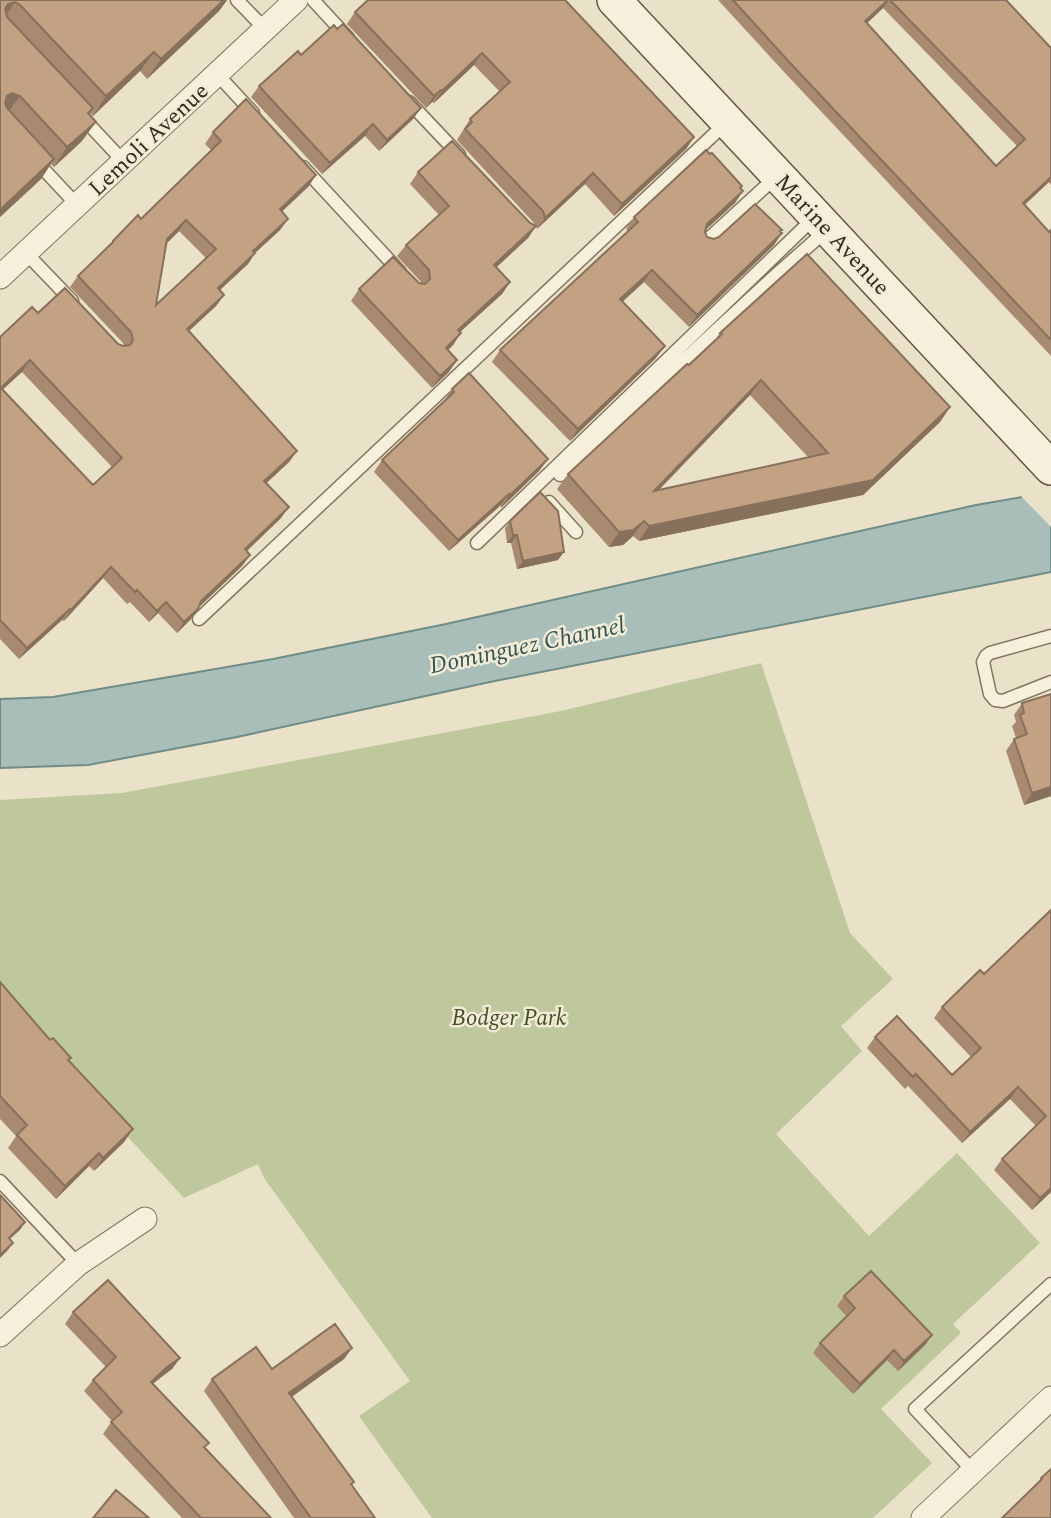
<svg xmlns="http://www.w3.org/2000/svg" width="1051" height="1518" viewBox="0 0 1051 1518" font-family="Spectral,serif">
<rect width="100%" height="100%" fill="#e9e2c8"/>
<path fill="#bfc79d" d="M761 663 850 933 893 979 841 1026 862 1051 776 1134 869 1236 957 1153 1040 1243 953 1324 961 1333 881 1409 932 1463 873 1518H432L359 1416 410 1381 264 1178 258 1164 184 1198 0 998V800L122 793 561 711Z"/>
<path fill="#a9beb9" stroke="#708c86" stroke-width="2" d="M1051 492V572L490 682 237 737 88 765 0 768V699L53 697 273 659 446 624 976 505Z"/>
<path fill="#e9e2c8" d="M1051 488V527L1019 494Z"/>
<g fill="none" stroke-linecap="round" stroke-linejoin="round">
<g stroke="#84755f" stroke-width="15">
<path id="service" d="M237 0 265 29
M313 0 348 38
M217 74 253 113
M409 102 459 155
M81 116 124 162
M34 159 77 205
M303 167 400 272
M705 242 778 175
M26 253 72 301
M560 475 777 274 828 229
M549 502 576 532
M477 543 816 216
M199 619 727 122
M1051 636 990 653 986 656 983 662 990 694 995 700 1003 701 1051 682
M0 1181 78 1264
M973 1471 915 1409 1051 1284"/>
</g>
<g stroke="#84755f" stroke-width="25">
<path id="minor" d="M0 277 296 0
M0 1335 78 1264 145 1219
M923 1518 1051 1398"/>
</g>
<g stroke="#665642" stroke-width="36">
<path id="secondary" d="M614 0 1051 468"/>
</g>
<use href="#service" stroke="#f5efdb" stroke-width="12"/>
<use href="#minor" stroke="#f5efdb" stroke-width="23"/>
<use href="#secondary" stroke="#f5efdb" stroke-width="33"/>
</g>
<path fill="#a88a71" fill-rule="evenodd" d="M0 0H227L219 11 147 79 140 71 93 116 90 113 82 141 54 167 51 164 41 179 0 217Z
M368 0 694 137 686 149 614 216 585 184 537 229 536 226 528 238 496 267 510 282 502 294 460 332 453 345 448 350 449 372 432 388 351 301 359 289 421 284V282L397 256 406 245 439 215 410 184 418 172 535 226 534 223 457 140 470 119 500 92 474 65 434 103 432 102 426 108 347 24 355 12Z
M718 0H1006L1051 48V185L1049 182 1024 205 1049 232 1051 230V356L785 73ZM883 8 1017 146 996 166 867 23Z
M301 55 421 108 413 119 379 151 365 136 322 174 251 97 259 86Z
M213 132 309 186 282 211 288 219 280 230 255 253 248 264 220 290 224 295 216 306 189 331 297 451 289 462 266 483 281 518 247 551 250 555 242 566 199 607 190 620 177 633 158 613 149 622 130 602 127 604 103 578 64 621 62 620 19 659 0 639V337L38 313 124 346 123 343 70 287 78 276 109 247 113 241 141 219 211 150 205 144ZM179 231 206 258 156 305 167 243ZM22 372 112 467 93 485 2 390Z
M740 189 735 203 705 230 707 237 714 239 774 245 689 327 644 282 622 302 656 358 570 441 492 362 500 350 628 231 626 229 634 217Z
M720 333 950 407 940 422 863 495 639 541 633 536 623 545 609 547 557 489 568 474 689 365 715 340ZM750 395 808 457 659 490Z
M452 389 540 470 501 508V505L449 551 374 472 382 460 444 401Z
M510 521 558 560 517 569 511 543H507L505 528Z
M1051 694V796L1024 805 1006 751 1014 739 1016 738 1012 726 1016 722 1014 715 1022 703Z
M1051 910V1192L1032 1210 994 1170 1002 1159 1036 1126 1010 1099 962 1143 908 1086 905 1089 867 1048 875 1037 952 1075 971 1057 934 1018 942 1007 984 974Z
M0 982 50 1040 133 1129 124 1142 94 1171 89 1166 56 1199 8 1148 16 1136 0 1119Z
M844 1296 932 1335 925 1345 898 1371 887 1360 853 1394 813 1353 820 1343 847 1317 837 1306Z
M73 1312 180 1358 172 1369 153 1384 205 1448 271 1518H182L103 1434 112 1421 84 1391 93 1380 106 1367 65 1324Z
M352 1348 344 1359 292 1397 354 1482 351 1486 375 1518H294L204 1391 212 1379 272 1369Z"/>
<path fill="#88715c" d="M224 0H227L219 11 147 79 161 59Z
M889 0 883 8 859 31 865 21Z
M15 2 2 22 0 15 8 4Z
M154 52 140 71 93 116 106 96Z
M482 53 474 65 434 103 442 91Z
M441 90 432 102 426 108 434 96Z
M12 93 20 96 6 115 0 113 7 96Z
M421 108 413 119 379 151 387 140Z
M96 122 82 141 54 167 67 147Z
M373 124 365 136 322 174 330 163Z
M694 137 686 149 614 216 622 204Z
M54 159 41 179 0 217V210Z
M593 173 585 184 537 229 545 218Z
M316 175 309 186 272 221 280 209Z
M1051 177 1049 182 1016 213 1023 203Z
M743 191 735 203 699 236 707 224Z
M288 219 280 230 255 253 248 264 210 299 218 288 253 251Z
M186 220 179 231 160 250 167 239Z
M536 226 528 238 486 277 494 265Z
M782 233 774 245 689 327 697 315Z
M652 270 644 282 612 311 620 299Z
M510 282 502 294 450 341 458 330Z
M224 295 216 306 179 340 187 329Z
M461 333 453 345 438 360 446 348Z
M665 346 656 358 570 441 578 429Z
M30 360 22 372 0 392V389Z
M457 360 449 372 432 388 440 376Z
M761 380 750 395 643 506 654 491Z
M950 407 940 422 863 495 639 541 649 526Z
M297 451 289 462 256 493 264 481Z
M548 459 540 470 501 508 509 496Z
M509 494 501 505 449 551 458 540Z
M289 507 281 518 237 560 245 549Z
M644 521 633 536 623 545 609 547 619 532Z
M513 535H517L511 543H507Z
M564 552 558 560 517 569 523 561Z
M250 555 242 566 193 613 201 601Z
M111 567 103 578 64 621 71 610Z
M166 602 158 613 149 622 157 611Z
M70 609 62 620 19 659 27 648Z
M198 609 190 620 177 633 184 622Z
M1051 787V796L1024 805 1032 793Z
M1018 1087 1010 1099 962 1143 970 1132Z
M133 1129 124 1142 94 1171 103 1158Z
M99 1153 89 1166 56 1199 65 1186Z
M1051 1188V1192L1032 1210 1040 1198Z
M25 1222 20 1230 3 1245 9 1238Z
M13 1243 8 1250 0 1258V1255Z
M932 1335 925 1345 898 1371 904 1361Z
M352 1348 344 1359 281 1404 289 1393Z
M894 1350 887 1360 853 1394 860 1384Z
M180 1358 172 1369 158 1379 143 1393 151 1382 167 1367Z"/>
<path fill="#c3a183" stroke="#88715c" stroke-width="2" fill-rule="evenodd" d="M0 0H224L161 59 154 52 106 96 20 5 15 2 8 4 5 9 7 17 93 108 88 113 96 122 67 147 20 96 12 93 7 96 5 103 7 108 54 159 0 210Z
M368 0H565L694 137 622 204 593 173 545 218 543 211 465 129 472 122 470 119 510 82 482 53 442 91 441 90 434 96 355 12Z
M733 0H888L865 21 996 166 1025 139 890 0H1006L1051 48V177L1023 203 1049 232 1051 230V340L791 64Z
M343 24 421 108 387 140 373 124 330 163 259 86 298 51 301 55 334 25 337 29Z
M246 99 316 175 280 209 288 219 253 251 255 253 218 288 224 295 187 329 297 451 264 481 289 507 245 549 250 555 201 601 198 609 184 622 166 602 157 611 137 590 135 592 111 567 71 610 70 609 27 648 0 620V337L32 307 38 313 65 288 118 344 123 346 130 345 133 340 131 332 78 276 113 242V241L138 215 141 219 221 141 213 132ZM186 220 216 249 156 305 167 239ZM30 360 122 458 93 485 1 388Z
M452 141 530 223 536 226 494 265 510 282 458 330 461 333 446 348 457 360 440 376 359 289 393 257 419 283 425 284 430 279 429 270 406 245 449 206 418 172Z
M706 150 710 154 712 153 742 186 740 188 743 191 707 224 705 232 707 237 714 239 719 237 755 204 782 230 780 231 782 233 697 315 652 270 620 299 665 346 578 429 500 350 638 222 634 217Z
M807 254 950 407 873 480 649 526 644 521 633 530 619 532 568 474 687 364 689 365 722 334 720 333ZM761 380 828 453 654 491Z
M469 373 548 459 509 496V494L458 540 382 460 454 392 452 389Z
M540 492 558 511 564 552 523 561 517 535H513L510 521Z
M1051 694V787L1032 793 1014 739 1027 734 1020 715 1024 713 1022 703Z
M1051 910V1188L1040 1198 1002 1159 1046 1116 1018 1087 970 1132 916 1074 913 1077 875 1037 897 1016 952 1075 981 1048 942 1007 980 970 984 974Z
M0 982 50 1040 53 1038 71 1058 68 1060 133 1129 103 1158 99 1153 65 1186 17 1135 27 1125 0 1096Z
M0 1195 25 1222 9 1238 13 1243 0 1255Z
M871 1271 932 1335 904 1361 894 1350 860 1384 820 1343 855 1308 844 1296Z
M108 1280 180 1358 167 1367 151 1382 209 1443 204 1447 271 1518H201L111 1422 122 1412 93 1380 116 1357 73 1312Z
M335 1324 352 1348 289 1393 354 1482 351 1484 375 1518H311L212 1379 256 1347 272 1369Z
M1051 1469V1518H1002L1042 1479 1041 1478Z
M116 1490 149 1518H93Z"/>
<g text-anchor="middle" stroke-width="5" stroke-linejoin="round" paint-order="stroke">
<g font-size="23" fill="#362c21" stroke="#f2ecd7">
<text transform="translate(148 139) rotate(-43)" y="8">Lemoli Avenue</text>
<text transform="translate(833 234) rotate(47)" y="8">Marine Avenue</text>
</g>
<g font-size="23" font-style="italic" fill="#44502a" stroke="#f2ecd7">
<text x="509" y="1025">Bodger Park</text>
</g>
<g font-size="24" font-style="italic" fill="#325453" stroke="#f2ecd7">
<text transform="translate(527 645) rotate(-12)" y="8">Dominguez Channel</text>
</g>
</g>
</svg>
